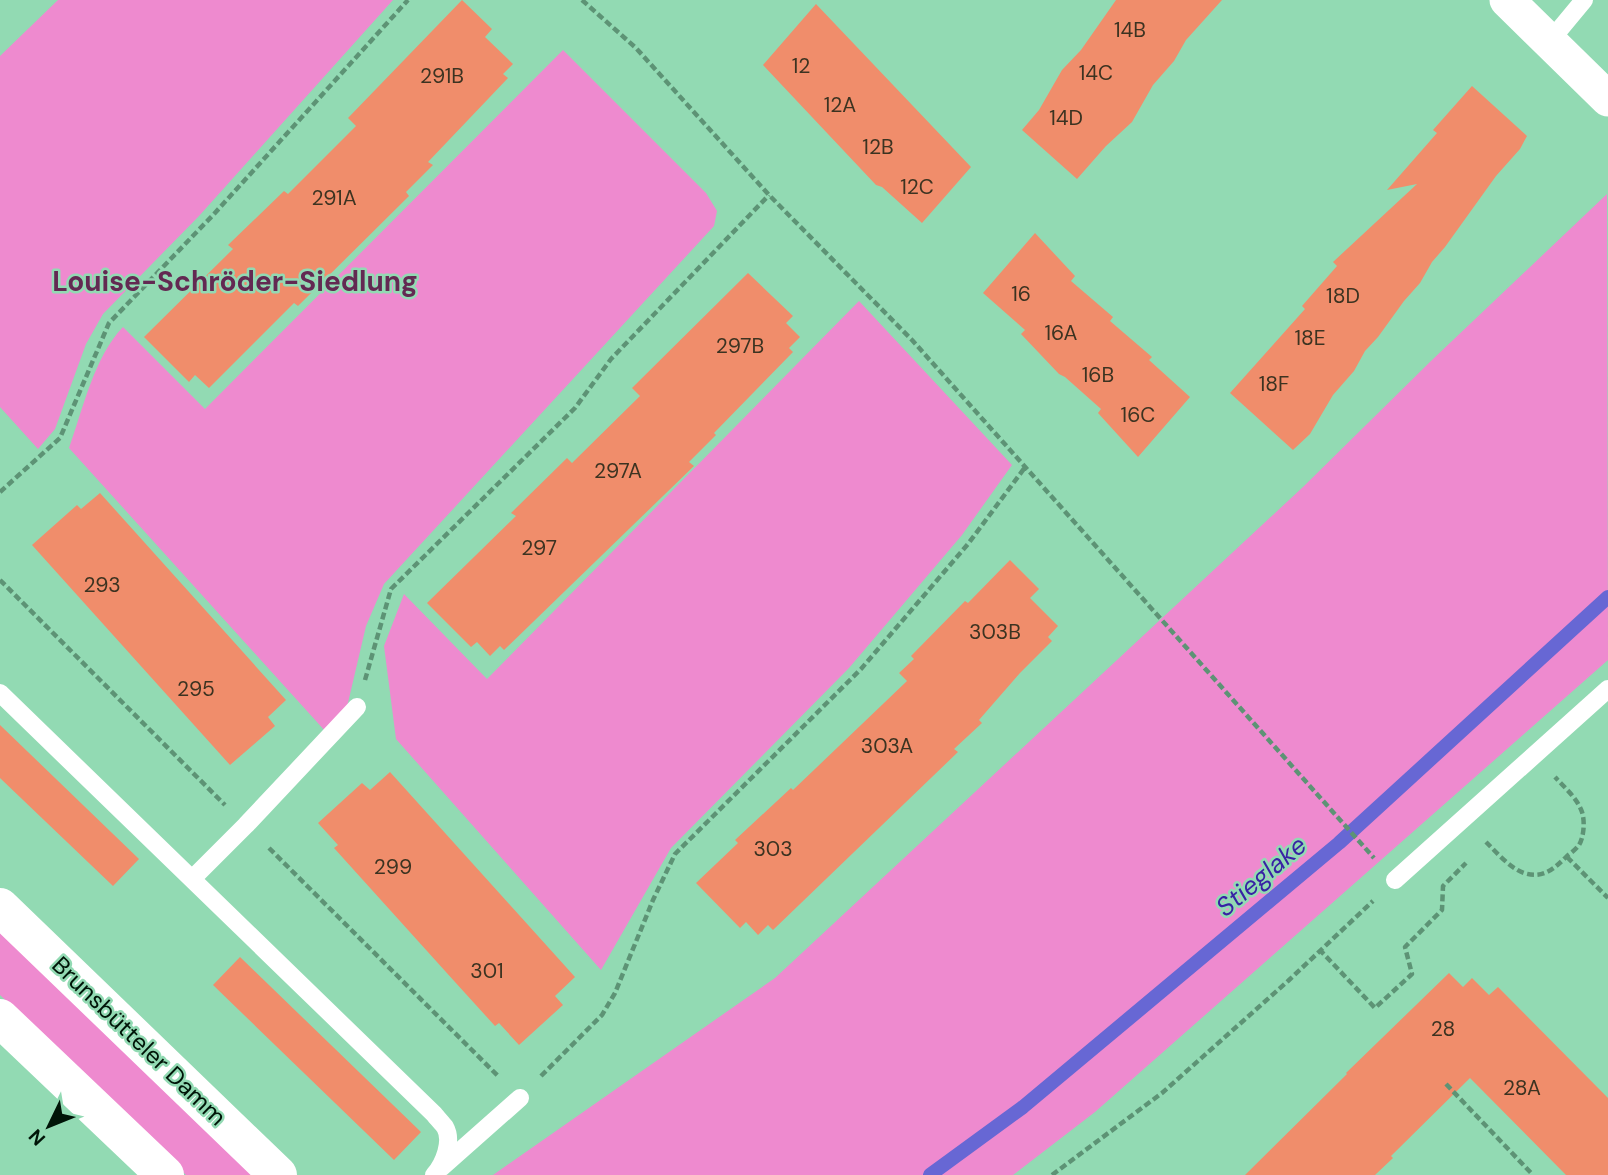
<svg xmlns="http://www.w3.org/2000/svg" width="1608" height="1175" viewBox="0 0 1608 1175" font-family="'DM Sans',sans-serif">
<rect width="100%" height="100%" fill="#92dab3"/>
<path fill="#ee8acf" d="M58 0H393L199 216 103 314 86 344 55 429 38 449 0 407V56Z
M563 50 706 193 717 211 714 226 384 584 366 626 347 707 326 732 69 448C83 409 94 357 123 327L205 409Z
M1607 194 1608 660 1095 1112 1013 1175H493L775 978 1303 487 1432 360Z
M859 301 1012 465 962 535 849 668 671 848 601 970 396 739 384 646 404 594 487 679Z
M0 932 252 1175H186L0 995Z"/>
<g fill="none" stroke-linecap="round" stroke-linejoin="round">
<path stroke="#6767d4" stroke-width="14" d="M930 1175 1023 1107 1339 843 1608 597"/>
</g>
<path fill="#f08d6b" d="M462 0 492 29 485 37 513 64 503 74 508 78 428 162 433 165 406 192 409 196 298 306 294 303 209 388 195 375 189 382 144 337 233 249 228 245 284 191 288 194 356 126 348 118Z
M1116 0H1222L1186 40 1174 61 1153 85 1132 122 1106 146 1077 179 1022 130 1039 110 1062 70 1081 50Z
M816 4 971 167 922 223 882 187 876 185 763 65Z
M1472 86 1527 136 1520 149 1496 176 1445 247 1432 262 1420 283 1404 301 1378 337 1365 351 1354 371 1333 395 1310 434 1293 450 1230 393 1305 309 1302 306 1337 266 1333 262 1417 184 1387 190 1437 133 1433 130Z
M1035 233 1075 276 1071 281 1113 317 1110 321 1152 357 1149 360 1190 397 1138 457 1098 413 1101 409 1065 377 1059 374 1021 334 1025 330 983 293Z
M748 273 793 316 786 323 800 337 789 348 793 352 714 433 716 435 689 462 694 466 504 650 500 646 490 656 477 642 471 647 427 603 516 516 511 513 567 458 572 463 640 396 632 388Z
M100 493 286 700 268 717 275 726 230 765 32 545 77 505 81 509Z
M1010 560 1039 589 1030 598 1058 626 1048 637 1052 641 1020 673 979 720 982 723 954 749 958 752 773 930 768 925 758 935 746 922 740 928 696 883 738 843 735 840 791 788 793 790 907 681 899 673 914 659 911 656 965 601 968 603Z
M0 725 139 859 113 886 0 778Z
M390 772 575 977 555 996 563 1005 519 1045 499 1023 495 1026 455 982 334 848 338 845 318 823 362 783 370 790Z
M240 957 421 1132 394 1160 213 985Z
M1449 973 1463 987 1472 978 1489 995 1498 987 1608 1098V1175H1566L1470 1078 1391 1156 1393 1158 1375 1175H1245L1347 1074 1346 1073Z"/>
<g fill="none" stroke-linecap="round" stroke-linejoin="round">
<path stroke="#5d9375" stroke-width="4.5" stroke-dasharray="7 3.5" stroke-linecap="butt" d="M582 0 636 48 769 195 912 340 1374 858
M0 492 60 438 109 323 214 214 408 0
M0 580 225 805
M365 680 391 589 575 408 611 359 769 195
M1486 842C1497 853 1510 868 1524 873 1543 879 1554 869 1567 856 1571 853 1576 849 1579 845 1584 837 1585 821 1582 812 1577 798 1565 788 1555 777
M269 848 498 1076
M1567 857 1608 898
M1319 949 1375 1008 1412 974 1405 947 1442 910 1443 886 1466 863
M541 1076 602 1015 615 993 653 900 675 854 861 669 968 544 1026 466
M1446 1084 1533 1175
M1052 1175 1162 1093 1288 981 1373 901"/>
<path stroke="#fff" stroke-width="18" d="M1550 41 1584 0
M0 693 434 1114C437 1118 442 1123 445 1127 453 1141 444 1164 434 1175
M192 879 246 825 357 707
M1395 880 1608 689
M442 1167 520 1098"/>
<path stroke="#fff" stroke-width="35" d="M1507 0 1608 99"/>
<path stroke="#fff" stroke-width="38" d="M0 907 278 1175
M0 1018 165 1175"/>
</g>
<g text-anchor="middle" stroke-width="5" stroke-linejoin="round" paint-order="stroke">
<g font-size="21" fill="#3c3321">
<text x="1130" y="37">14B</text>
<text x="801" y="73">12</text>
<text x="1096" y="80">14C</text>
<text x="442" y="83">291B</text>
<text x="840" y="112">12A</text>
<text x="1066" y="125">14D</text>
<text x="878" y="154">12B</text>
<text x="917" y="194">12C</text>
<text x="334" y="205">291A</text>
<text x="1021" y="301">16</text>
<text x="1343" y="303">18D</text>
<text x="1061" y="340">16A</text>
<text x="1310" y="345">18E</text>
<text x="740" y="353">297B</text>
<text x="1098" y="382">16B</text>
<text x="1274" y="391">18F</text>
<text x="1138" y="422">16C</text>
<text x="618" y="478">297A</text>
<text x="539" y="555">297</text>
<text x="102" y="592">293</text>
<text x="995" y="639">303B</text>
<text x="196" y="696">295</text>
<text x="887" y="753">303A</text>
<text x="773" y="856">303</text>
<text x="393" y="874">299</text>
<text x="487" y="978">301</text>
<text x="1443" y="1036">28</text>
<text x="1522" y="1095">28A</text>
</g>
<g font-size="24" fill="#001508" stroke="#92dab3">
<text transform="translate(139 1041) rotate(44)" y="8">Brunsbütteler Damm</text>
</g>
<g font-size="26" font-style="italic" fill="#3822a4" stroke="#92dab3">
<text transform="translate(1261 876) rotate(-40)" y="9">Stieglake</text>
</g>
<g font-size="28" font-weight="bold" fill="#632952" stroke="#92dab3">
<text x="235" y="291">Louise-Schröder-Siedlung</text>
</g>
</g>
<g transform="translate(49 1126) rotate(227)" stroke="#92dab3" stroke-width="5" paint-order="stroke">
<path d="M0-5L12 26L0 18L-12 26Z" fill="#001508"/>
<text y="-10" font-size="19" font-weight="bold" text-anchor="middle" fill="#001508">N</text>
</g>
</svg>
